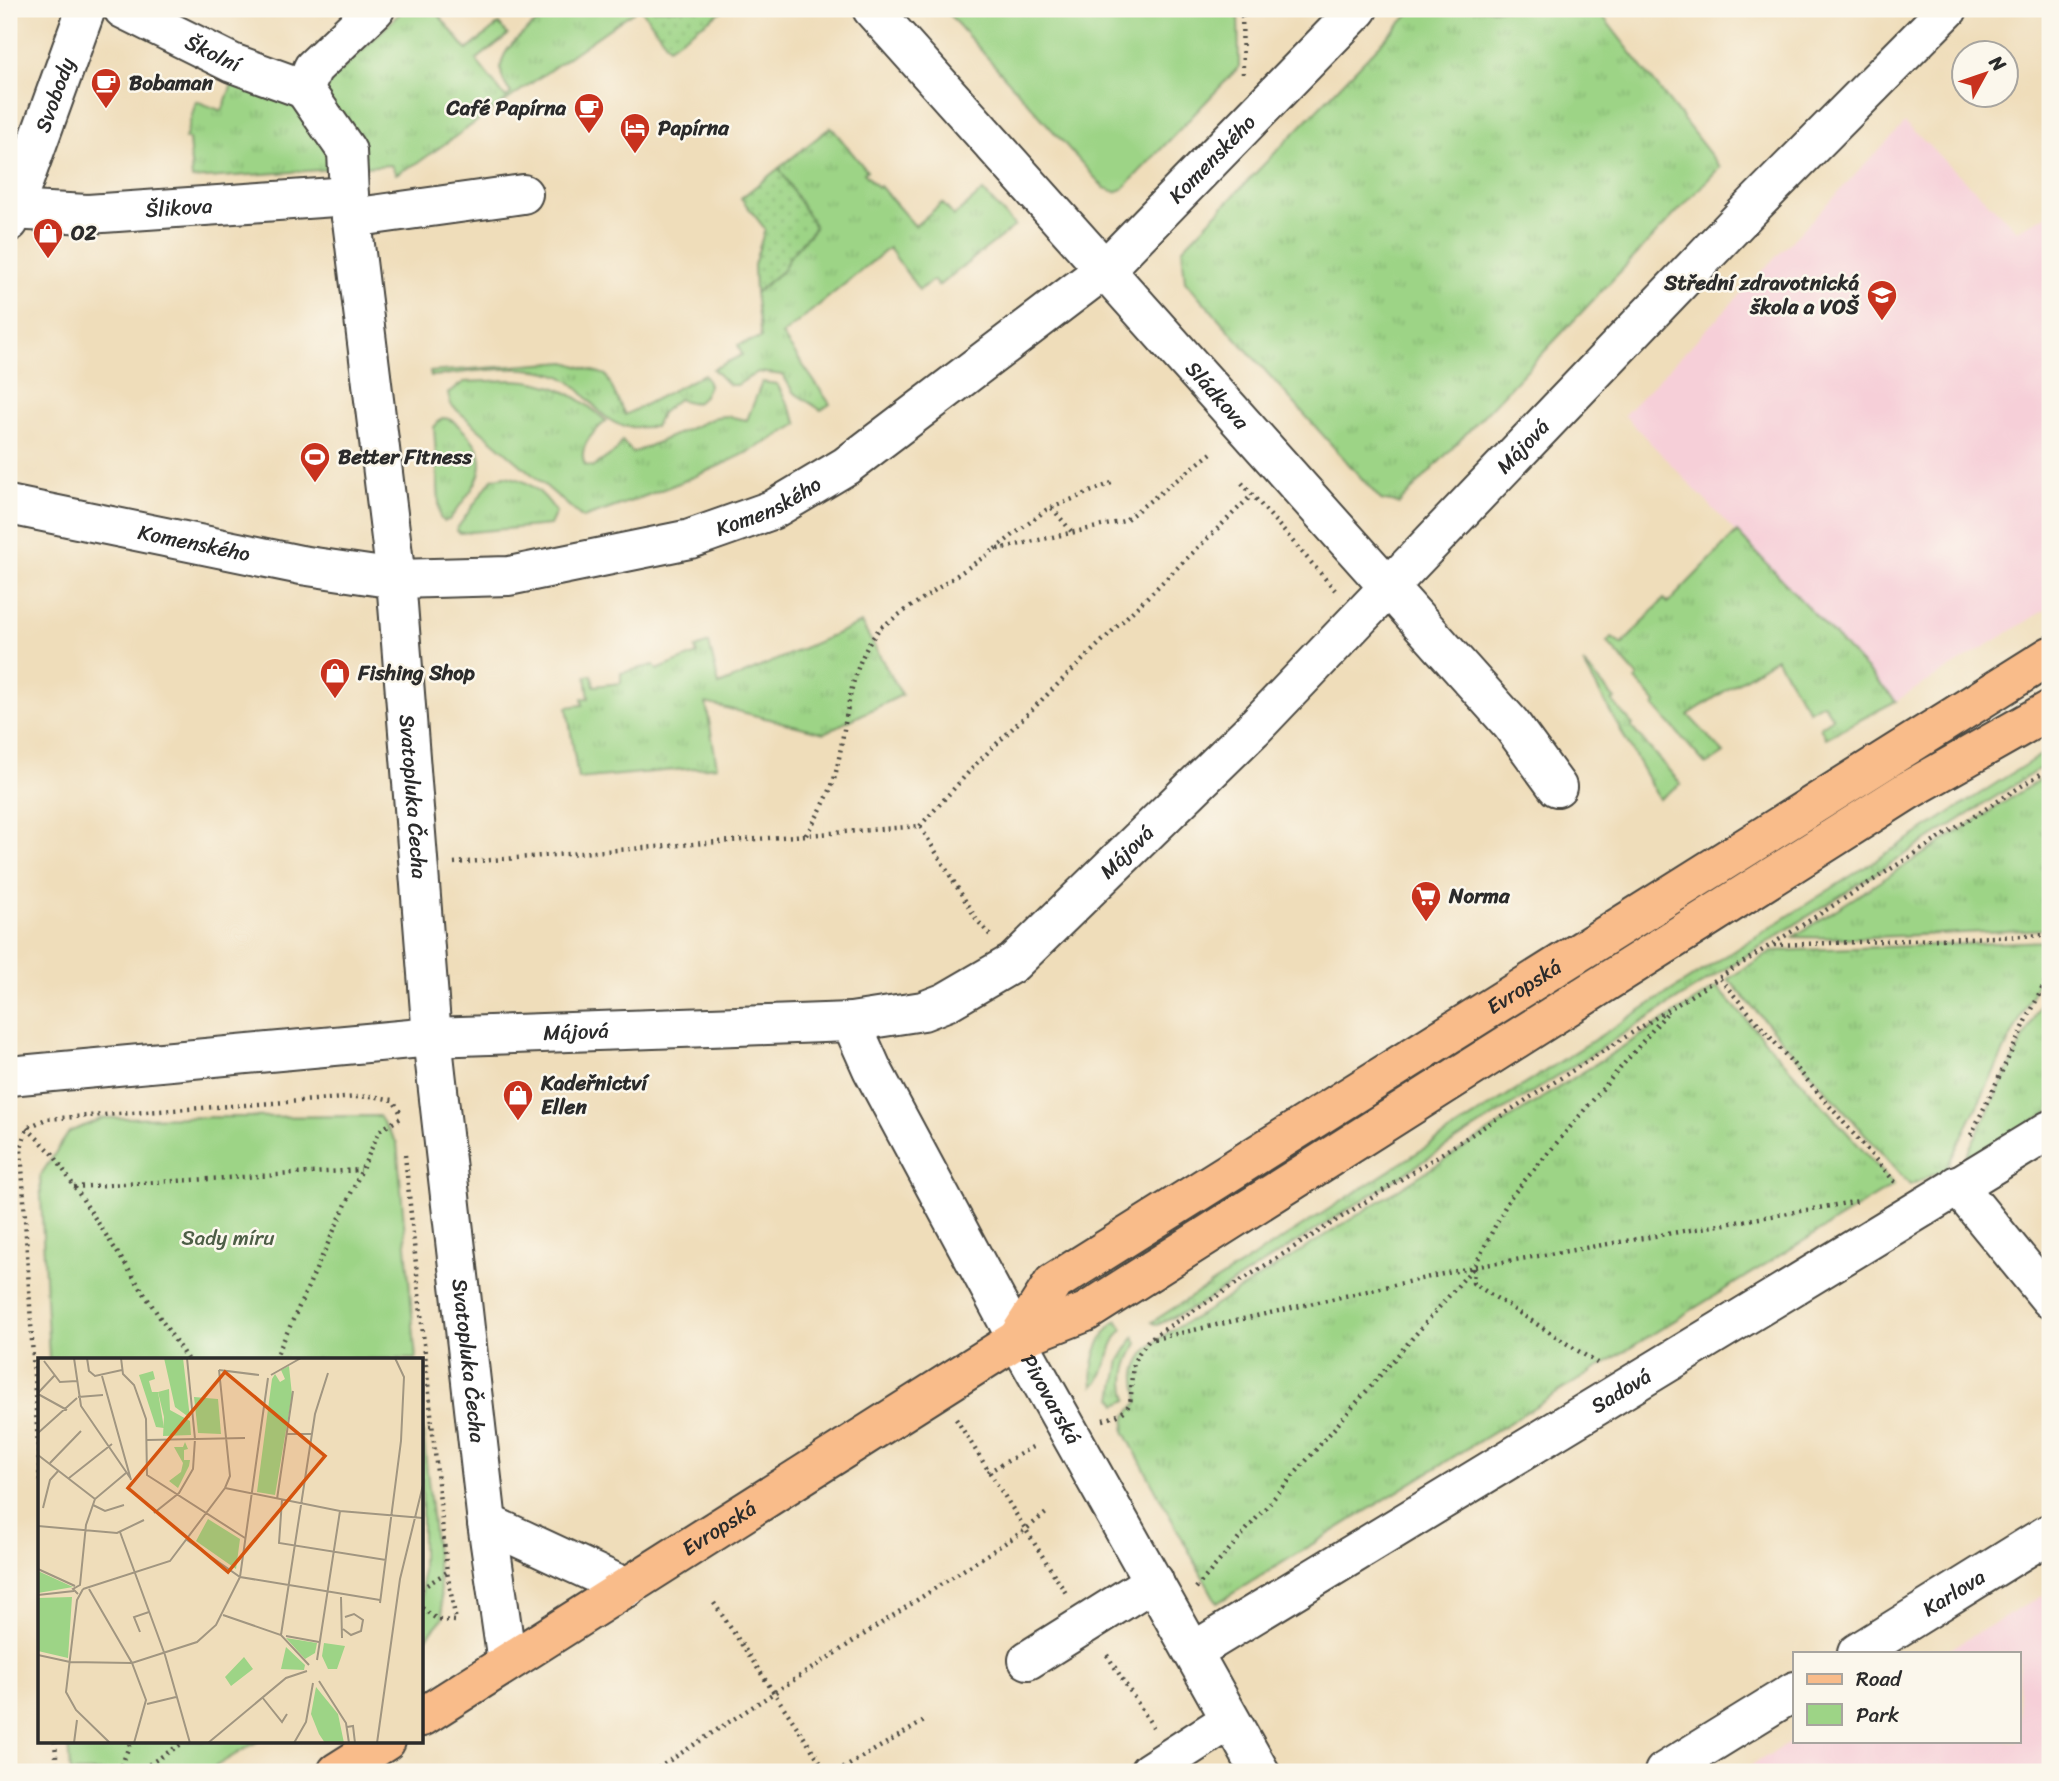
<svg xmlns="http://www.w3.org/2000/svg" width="2059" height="1781" viewBox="0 0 2059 1781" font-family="Sriracha,sans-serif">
<defs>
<pattern id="grass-tufts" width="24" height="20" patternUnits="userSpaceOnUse" patternTransform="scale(1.75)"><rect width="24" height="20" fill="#9dd486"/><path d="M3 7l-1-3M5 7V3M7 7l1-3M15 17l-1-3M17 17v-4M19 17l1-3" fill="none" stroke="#87b674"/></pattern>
<pattern id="garden-dots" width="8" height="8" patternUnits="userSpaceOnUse" patternTransform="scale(1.75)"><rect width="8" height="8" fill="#9dd486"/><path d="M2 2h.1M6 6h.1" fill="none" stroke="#87b674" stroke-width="1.8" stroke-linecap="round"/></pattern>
</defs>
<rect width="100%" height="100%" fill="#fbf7ec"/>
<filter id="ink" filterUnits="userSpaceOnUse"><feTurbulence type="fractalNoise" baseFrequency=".0143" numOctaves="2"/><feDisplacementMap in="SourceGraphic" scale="14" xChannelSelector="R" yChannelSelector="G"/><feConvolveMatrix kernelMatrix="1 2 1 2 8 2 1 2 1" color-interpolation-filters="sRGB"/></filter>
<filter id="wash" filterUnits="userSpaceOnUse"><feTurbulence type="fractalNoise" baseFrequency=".00686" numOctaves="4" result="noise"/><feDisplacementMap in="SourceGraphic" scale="28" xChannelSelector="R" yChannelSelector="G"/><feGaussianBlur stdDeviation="1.57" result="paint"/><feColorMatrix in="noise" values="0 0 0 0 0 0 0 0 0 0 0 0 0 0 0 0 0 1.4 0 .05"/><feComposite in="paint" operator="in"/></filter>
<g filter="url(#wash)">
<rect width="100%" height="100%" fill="#efddba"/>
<path fill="#f6cfd8" d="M1905 123 2017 230 2050 213V607L1896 701 1624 415Z
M2050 1591V1772H1739L1795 1740 2019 1741V1653H1943Z"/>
<path fill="url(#grass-tufts)" stroke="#648058" stroke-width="2" d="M404 9H434L467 50 499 24 508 35 476 60 506 98 511 93C480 55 528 31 555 9H637L419 162 396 174 391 165 192 179 189 139H185L196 101 222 111 237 71 323 89Z
M1414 9H1597L1720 167 1399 504 1381 500 1185 281 1182 249Z
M831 127 867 171 864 173 878 188 880 186 915 226 942 203 954 216 983 191 1015 226 938 286 933 280 919 290 889 248 782 335 830 404 821 410 793 392 783 375 758 372 737 385H729L713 369 742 355 738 345 761 338 755 293 782 271 790 256 815 228 779 168Z
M566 362 606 375 625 415 704 374 709 385C700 407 696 404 678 399L661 413 655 427C645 427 632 428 623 426 600 420 587 393 569 381 536 359 469 373 431 376L430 372Z
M513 380C552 381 580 396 606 421 593 432 577 448 585 465L593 467 616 451 622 441 633 453 716 417 727 416 747 420 762 382 777 384 798 424C732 465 657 493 583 518L451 405 448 393 464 382Z
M442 418C452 418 457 424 464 431 500 464 471 490 449 520L444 521 440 518 434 427Z
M505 476C528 479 544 493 556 512L550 525 460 533 456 530 492 479Z
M1737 532 1896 701 1826 738 1820 727 1833 718 1823 703 1809 711 1776 658 1688 715 1724 753 1706 765 1654 706 1656 703 1636 680 1638 677 1607 642 1612 638 1622 645 1664 599 1668 603Z
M861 623 902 695 824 733 706 703 717 766 578 779 567 707 583 705 582 698H589L586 676 592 675 594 686 621 683V673L654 665 657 670 697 654 695 648 709 643 719 685Z
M1583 663 1615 699 1612 701 1633 725 1631 727 1681 784 1659 799Z
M2050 749V762L1195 1307 1157 1325 1152 1322Z
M2050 773V929L1851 938 1793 937Z
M2050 941V958L1946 1169 1910 1185 1728 979 1772 951Z
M2050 985V1111L1963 1162Z
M1717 987 1894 1185 1217 1603 1124 1431 1126 1416 1138 1402C1139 1392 1135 1384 1136 1374 1139 1345 1178 1326 1200 1315Z
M1117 1320 1123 1329C1107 1345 1108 1375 1093 1386 1090 1362 1098 1335 1117 1320Z
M1134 1337 1137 1343C1127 1363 1121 1378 1128 1400L1117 1405 1113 1398 1120 1360Z"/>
<path fill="#9dd486" stroke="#648058" stroke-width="2" d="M944 9H1238L1239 67 1123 189 1116 192 1104 188Z
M379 1116 397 1143 416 1359H49L40 1176 69 1132 103 1118Z
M422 1424 443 1618 422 1643Z
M68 1741H258L206 1772H70Z"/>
<path fill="url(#garden-dots)" stroke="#648058" stroke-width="2" d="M641 9H721L722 11 669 47Z
M779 168 815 227 790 256 782 271 755 293 754 265 765 229 741 198Z"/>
</g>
<g filter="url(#ink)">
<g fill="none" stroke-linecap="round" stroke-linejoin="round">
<g stroke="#484640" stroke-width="42">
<g id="minor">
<path id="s1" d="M123 9 232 63 304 89"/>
<path id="s2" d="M375 9 313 68 304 89 347 151 349 196 396 579 432 1037 487 1523 507 1662"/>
<path id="s3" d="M872 9 1511 724 1557 787"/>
<path id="s4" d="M9 210 88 214 349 196"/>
<path d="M351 218 523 194"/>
<path id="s5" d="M9 222 86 9"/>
<path id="s6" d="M9 505 301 565 396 579 509 576 690 539 772 510 846 466 1105 269 1358 9"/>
<path id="s7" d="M851 1022 872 1069 1017 1339 1260 1772"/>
<path id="s8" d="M9 1076 432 1037 851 1022 923 1011 946 1002 1013 963 1253 729 1747 212 1948 9"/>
<path d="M1957 1185 2050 1299"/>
<path d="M487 1523 627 1588"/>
<path id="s9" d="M1194 1651 2050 1130"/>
<path id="s10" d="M1857 1653 2050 1533"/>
<path d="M1028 1660 1154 1581"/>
<path d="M1149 1772 1230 1720"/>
<path d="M1664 1772 1795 1691"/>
</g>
</g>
<g stroke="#484640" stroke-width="42">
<g id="major">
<path id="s11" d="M1017 1339 1053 1283 2050 656"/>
<path id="s12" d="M422 1717 1017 1339 1086 1312 1907 791 2050 710"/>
<path d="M337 1772 386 1741"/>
</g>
</g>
<path stroke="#484640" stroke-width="4.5" stroke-dasharray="2 5" stroke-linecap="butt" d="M1242 9 1243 74
M1242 483 1335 590
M1052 508 1072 532
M995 549 1046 510 1114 482
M920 826 977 763 1252 495
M806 835C817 816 829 797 835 776 848 725 846 668 881 627L994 550 1124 521 1214 451
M454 863 920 826 977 920 990 935
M1774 945 2050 935
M1720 979 1895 1182
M27 1128 53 1154 187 1359
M1971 1135 2050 972
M405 1155 447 1572 422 1588
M9 1157 21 1156
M74 1187 361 1170
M1474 1268 1473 1283 1597 1363
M1154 1339 1474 1267 1859 1201
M275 1359 380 1130 401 1118
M956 1419 1067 1595
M1103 1420C1143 1410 1126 1395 1134 1363 1136 1355 1144 1347 1149 1339L2050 768
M422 1426H433
M988 1472 1036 1445
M40 1481 21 1148 27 1128 46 1119 372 1096 393 1100 400 1112
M1196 1588 1474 1267 1509 1199 1666 1014
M714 1603 827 1772
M422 1608 438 1620 456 1621 447 1572
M1107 1655 1153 1727
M55 1741 57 1772
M119 1772 131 1741
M137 1772 186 1741
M652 1772 1025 1530 1046 1513
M837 1772 926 1720"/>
<use href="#minor" stroke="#fff" stroke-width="38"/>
<use href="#major" stroke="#f9bc8a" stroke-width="38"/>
</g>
</g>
<defs>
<g id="cafe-pin" transform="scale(1.575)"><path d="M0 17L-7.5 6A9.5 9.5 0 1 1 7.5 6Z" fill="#c8321e" stroke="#fbf7ec"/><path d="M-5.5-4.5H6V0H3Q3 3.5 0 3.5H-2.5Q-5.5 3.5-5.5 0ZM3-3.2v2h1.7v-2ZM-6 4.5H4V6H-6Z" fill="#fff"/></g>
<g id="hotel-pin" transform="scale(1.575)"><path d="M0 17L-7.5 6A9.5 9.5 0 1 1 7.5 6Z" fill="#c8321e" stroke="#fbf7ec"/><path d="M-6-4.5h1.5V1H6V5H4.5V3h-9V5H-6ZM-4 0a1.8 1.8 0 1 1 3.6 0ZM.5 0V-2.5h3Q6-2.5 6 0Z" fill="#fff"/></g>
<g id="shop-pin" transform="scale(1.575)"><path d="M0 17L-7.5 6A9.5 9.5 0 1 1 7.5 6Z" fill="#c8321e" stroke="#fbf7ec"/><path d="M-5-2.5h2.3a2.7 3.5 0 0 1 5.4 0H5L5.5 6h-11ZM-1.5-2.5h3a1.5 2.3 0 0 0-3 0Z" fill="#fff"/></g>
<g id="school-pin" transform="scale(1.575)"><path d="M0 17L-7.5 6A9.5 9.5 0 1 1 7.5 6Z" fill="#c8321e" stroke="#fbf7ec"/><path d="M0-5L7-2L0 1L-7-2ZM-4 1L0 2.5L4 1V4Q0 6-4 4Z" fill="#fff"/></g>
<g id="stadium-pin" transform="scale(1.575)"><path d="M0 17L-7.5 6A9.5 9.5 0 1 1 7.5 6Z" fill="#c8321e" stroke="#fbf7ec"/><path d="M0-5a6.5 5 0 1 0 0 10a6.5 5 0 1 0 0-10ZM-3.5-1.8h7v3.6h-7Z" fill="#fff"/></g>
<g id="supermarket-pin" transform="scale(1.575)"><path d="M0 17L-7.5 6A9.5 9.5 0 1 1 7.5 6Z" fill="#c8321e" stroke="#fbf7ec"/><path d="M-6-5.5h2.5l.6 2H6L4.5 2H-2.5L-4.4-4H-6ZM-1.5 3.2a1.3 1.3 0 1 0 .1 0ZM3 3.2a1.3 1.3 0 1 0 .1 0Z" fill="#fff"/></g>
</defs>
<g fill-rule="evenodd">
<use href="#cafe-pin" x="106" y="83"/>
<use href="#cafe-pin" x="589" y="108"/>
<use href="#hotel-pin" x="635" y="128"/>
<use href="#shop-pin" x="48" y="233"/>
<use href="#school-pin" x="1882" y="295"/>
<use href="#stadium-pin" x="315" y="457"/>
<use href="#shop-pin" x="335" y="673"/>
<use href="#supermarket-pin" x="1426" y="896"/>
<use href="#shop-pin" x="518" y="1095"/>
</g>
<g text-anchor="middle" stroke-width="5" stroke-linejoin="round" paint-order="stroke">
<g font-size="21" fill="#2b2b2b" stroke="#fbf7ec">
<text dy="7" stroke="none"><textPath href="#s1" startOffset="100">Školní</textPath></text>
<text dy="7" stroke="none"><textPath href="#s5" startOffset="135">Svobody</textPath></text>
<text dy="7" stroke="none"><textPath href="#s6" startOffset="1344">Komenského</textPath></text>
<text dy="7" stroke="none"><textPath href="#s4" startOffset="170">Šlikova</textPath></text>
<text dy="7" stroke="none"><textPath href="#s3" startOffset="518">Sládkova</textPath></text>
<text dy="7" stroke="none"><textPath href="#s8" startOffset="1745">Májová</textPath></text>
<text dy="7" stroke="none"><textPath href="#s6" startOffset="777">Komenského</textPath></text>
<text dy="7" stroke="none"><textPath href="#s6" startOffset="189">Komenského</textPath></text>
<text dy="7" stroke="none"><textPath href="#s2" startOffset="833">Svatopluka Čecha</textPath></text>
<text dy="7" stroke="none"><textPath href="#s8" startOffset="1178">Májová</textPath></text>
<text dy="7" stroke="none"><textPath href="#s11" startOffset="623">Evropská</textPath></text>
<text dy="7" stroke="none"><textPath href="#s8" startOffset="569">Májová</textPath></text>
<text dy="7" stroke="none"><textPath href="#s2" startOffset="1400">Svatopluka Čecha</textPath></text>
<text dy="7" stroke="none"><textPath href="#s9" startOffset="500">Sadová</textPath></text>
<text dy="7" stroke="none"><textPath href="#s7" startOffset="427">Pivovarská</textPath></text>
<text dy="7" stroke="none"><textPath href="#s12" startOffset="352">Evropská</textPath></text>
<text dy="7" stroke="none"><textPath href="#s10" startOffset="114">Karlova</textPath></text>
</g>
<g font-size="21" font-weight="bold" fill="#2b2b2b" stroke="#fbf7ec" text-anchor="start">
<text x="129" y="90">Bobaman</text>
<text x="566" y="115" text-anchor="end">Café Papírna</text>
<text x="658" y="135">Papírna</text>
<text x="71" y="240">O2</text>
<text x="1859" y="290" text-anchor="end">Střední zdravotnická<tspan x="1859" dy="24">škola a VOŠ</tspan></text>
<text x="338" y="464">Better Fitness</text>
<text x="358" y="680">Fishing Shop</text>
<text x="1449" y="903">Norma</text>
<text x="541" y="1090">Kadeřnictví<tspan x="541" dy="24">Ellen</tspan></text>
</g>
<g font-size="21" fill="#4d5e46" stroke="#fbf7ec">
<text x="228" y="1245">Sady míru</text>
</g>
</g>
<g transform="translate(38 1358)">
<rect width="385" height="385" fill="#efddba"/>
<path d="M251 8 254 37 237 137 219 134 234 21 237 16 242 24 247 21 243 12ZM115 13 117 21 111 23 114 34H120L126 70 118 69 101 17ZM156 39 180 41 183 76 160 75ZM147 84 150 91 146 92V102H152L151 108 140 130 131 123 143 114 145 105 136 89H145Z" fill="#9dd486"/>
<path d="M126 0H145L152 60 137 49ZM131 31 132 52 152 63 153 77 125 78 126 59 120 34ZM170 161 202 181 198 211 158 183ZM0 213 35 229 0 235ZM34 239 30 300 0 293V240ZM248 280 279 285 277 295 267 301ZM286 285 307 288 299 311H290L284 298ZM248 289 267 307 266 312 243 311ZM206 299 215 311 193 328 187 319ZM278 329 300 356 306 385H287L281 376 273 356Z" fill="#9dd486"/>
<path fill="none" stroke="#a19681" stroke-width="2" d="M36 0 43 48 93 121M49 0 51 13 57 18 84 12M83 0 85 16 96 27 108 61 109 117 207 180M6 3 22 24 39 23M181 12 221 17M233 17 263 0M64 18 93 122M0 35 17 17M0 36 29 52M40 39 65 37M0 75 39 40M249 76H274M109 82 207 80M0 97 57 141M12 105 43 73M31 120 74 86M187 130 302 153 385 160M239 141 255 33M244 142 241 185 348 202M55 147 67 153 86 147M5 150 12 122 21 112M116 155 141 135 155 111 157 81 149 0M0 168 79 175 106 162M82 174 127 297 152 385M149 182 202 219 342 242M0 211 37 228M45 231 132 203 187 130 192 118 181 12M45 231 39 242 28 334 38 352 72 385M51 231 94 305 108 342 96 385M40 236 35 231 42 227 48 167 57 141 88 115M0 237 36 233M303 239 304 280M342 245 363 83 366 19 357 0M185 257 243 277 271 307M305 271 313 277 323 273 325 262 316 256 307 259M102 274 96 259 111 254M243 277 277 56 290 15M248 278 281 284M0 297 32 304 94 305 159 284 178 267 202 219 230 20M279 302 302 153M281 323 308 365 311 385M224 339 244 364 249 356M109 346 138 339M309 369 315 368 317 385M36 385 39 362M170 385 248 320 269 313M256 385 268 364 275 325M339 385 362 221 385 127"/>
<path fill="#d5540f" fill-opacity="0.15" stroke="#d5540f" stroke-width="3.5" d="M187 14 287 98 190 214 90 130Z"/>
<rect width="385" height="385" fill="none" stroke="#2b2b2b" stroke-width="3.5"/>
</g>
<rect width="2059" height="1781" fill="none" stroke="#fbf7ec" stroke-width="35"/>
<rect x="1793" y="1652" width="228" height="91" fill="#fbf7ec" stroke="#a8a59f" stroke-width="2"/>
<rect x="1807" y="1674" width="35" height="10" fill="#f9bc8a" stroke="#a8a59f" stroke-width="2"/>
<text x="1856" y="1686" font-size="21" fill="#2b2b2b">Road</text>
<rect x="1807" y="1704" width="35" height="21" fill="#9dd486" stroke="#a8a59f" stroke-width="2"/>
<text x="1856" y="1722" font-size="21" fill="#2b2b2b">Park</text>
<g transform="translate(1985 74) rotate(50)"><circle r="33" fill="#fbf7ec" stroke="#a8a59f" stroke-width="2"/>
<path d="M0-5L12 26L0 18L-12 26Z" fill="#c8321e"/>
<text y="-10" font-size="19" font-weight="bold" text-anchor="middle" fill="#2b2b2b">N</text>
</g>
</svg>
